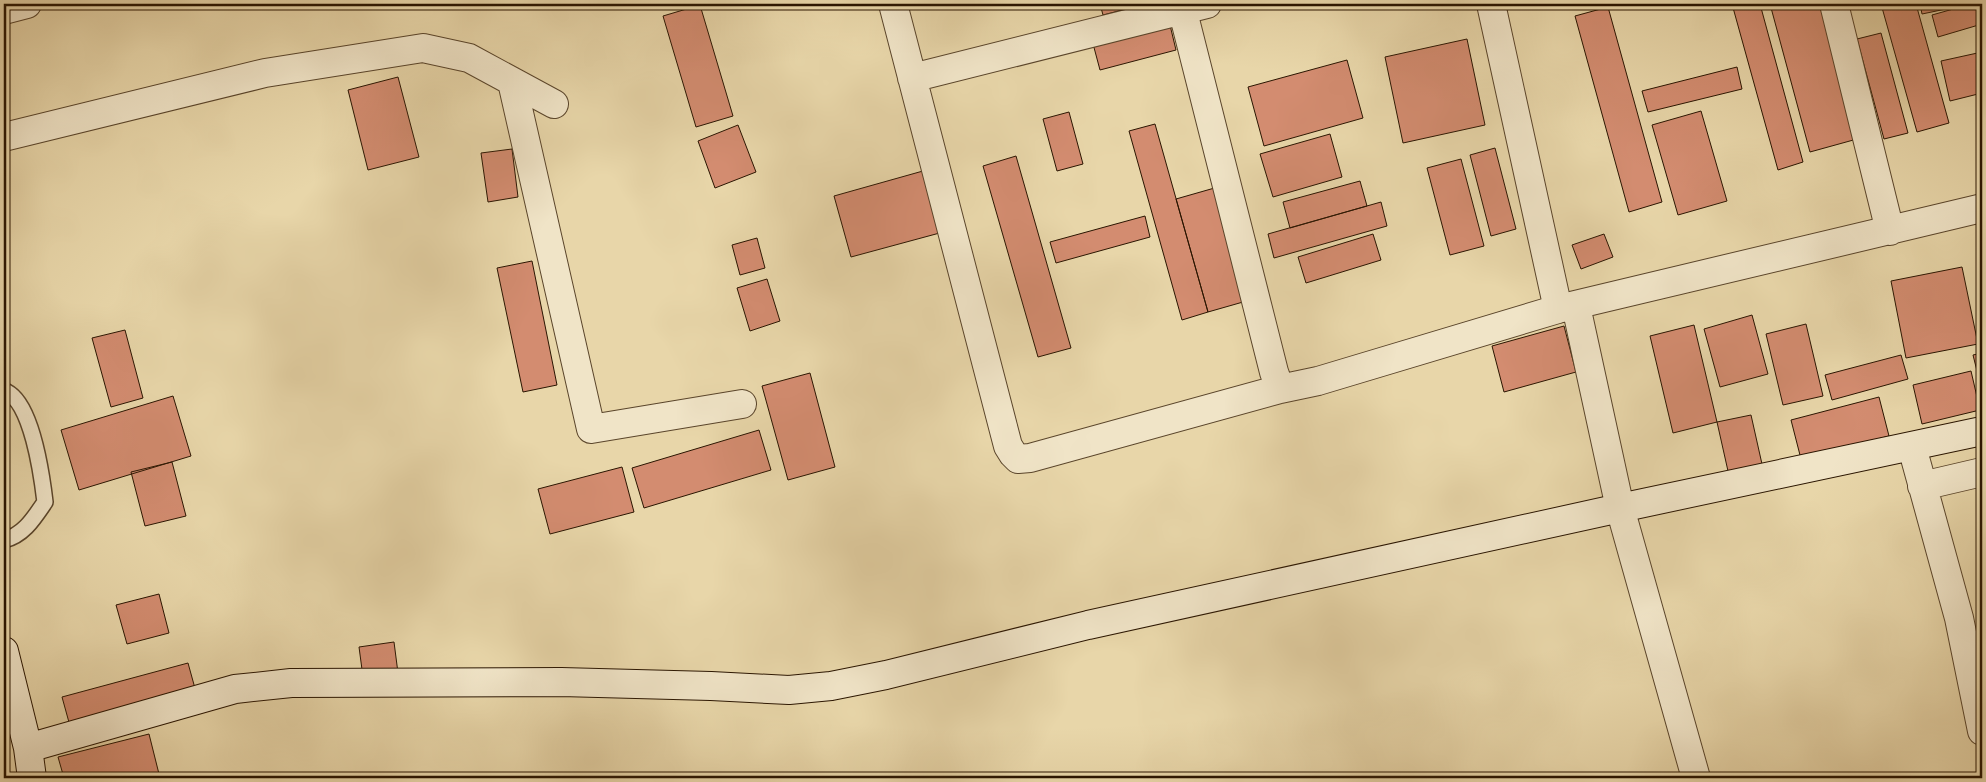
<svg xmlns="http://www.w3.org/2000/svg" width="1986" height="782" viewBox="0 0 1986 782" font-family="'Sorts Mill Goudy',serif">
<rect width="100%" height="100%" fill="#e8d6a9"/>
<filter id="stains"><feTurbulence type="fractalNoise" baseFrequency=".004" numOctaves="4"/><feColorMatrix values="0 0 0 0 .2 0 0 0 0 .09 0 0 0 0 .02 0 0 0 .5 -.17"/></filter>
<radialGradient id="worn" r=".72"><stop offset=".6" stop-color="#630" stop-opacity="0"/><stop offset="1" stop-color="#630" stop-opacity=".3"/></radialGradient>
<path fill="#d38c70" stroke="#2a1501" d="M1100 4H1145L1103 15Z
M1732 4H1760L1803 162 1778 170Z
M1770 4H1820L1857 139 1810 152Z
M1881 4H1916L1949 123 1917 132Z
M1920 4H1970L1922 14Z
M1971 4H1982V24L1938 37 1932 15Z
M700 5 733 116 696 127 663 16Z
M1608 7 1662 202 1629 212 1575 16Z
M1169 21 1176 50 1100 70 1092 40Z
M1881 33 1908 133 1884 139 1857 39Z
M1467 39 1485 125 1403 143 1385 57Z
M1982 52V93L1950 101 1941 61Z
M1347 60 1363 118 1264 146 1248 87Z
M1737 67 1742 89 1648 112 1642 91Z
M398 77 419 157 368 170 348 90Z
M1701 111 1727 201 1678 215 1652 125Z
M1069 112 1083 164 1057 171 1043 119Z
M1155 124 1208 312 1182 320 1129 131Z
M738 125 756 172 715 188 698 141Z
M1330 134 1342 177 1273 197 1260 154Z
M1495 148 1516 229 1491 236 1470 155Z
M512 149 518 197 488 202 481 153Z
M1016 156 1071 348 1038 357 983 166Z
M1461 159 1484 246 1450 255 1427 168Z
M930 169 947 231 851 257 834 196Z
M1360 181 1367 206 1290 228 1283 202Z
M1218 187 1250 300 1208 312 1176 199Z
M1381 202 1387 226 1274 258 1268 234Z
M1145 216 1150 237 1056 263 1050 242Z
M1373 234 1381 260 1306 283 1298 257Z
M1604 234 1613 257 1581 269 1572 245Z
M757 238 765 268 740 275 732 245Z
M532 261 557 385 523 392 497 268Z
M1962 267 1978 344 1906 358 1891 281Z
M767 279 780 321 750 331 737 288Z
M1752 315 1768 374 1720 387 1704 329Z
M1806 324 1823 396 1783 405 1766 334Z
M1694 325 1717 422 1673 433 1650 336Z
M1564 326 1576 372 1504 392 1492 346Z
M125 330 143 398 111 407 92 338Z
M1982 353V391L1973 355Z
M1901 355 1908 379 1832 400 1825 375Z
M1971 371 1980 410 1922 424 1913 385Z
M810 373 835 467 788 480 762 386Z
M173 396 191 456 79 490 61 430Z
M1879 397 1889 436 1801 459 1791 420Z
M1751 415 1764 473 1730 480 1717 422Z
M759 430 771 470 644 508 632 468Z
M172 462 186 516 145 526 131 472Z
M622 467 634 512 550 534 538 489Z
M159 594 169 633 127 644 116 605Z
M394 642 398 673 363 677 359 647Z
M188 663 196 692 70 726 62 697Z
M149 734 160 778H64L58 757Z"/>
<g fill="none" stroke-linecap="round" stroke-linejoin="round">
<g stroke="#5a452b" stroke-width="18">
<path id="lane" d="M4 391C32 399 42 477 45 502 34 518 24 535 4 540"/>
</g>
<g stroke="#5a452b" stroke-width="30">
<path id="street" d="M893 4 1008 446 1013 454 1018 459 1030 458 1280 389
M1181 4 1274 372 1280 389 1318 381 1558 309 1982 208
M1491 4 1558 309
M1834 4 1890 231
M4 10 27 4
M912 78 1207 4
M512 82 591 429 742 404
M4 137 265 73 423 48 469 58 554 104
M1576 306 1620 508 1696 778
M1912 447 1959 618 1982 731
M1922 486 1982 472"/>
</g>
<g stroke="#2a1501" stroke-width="30">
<path id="secondary" d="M4 651 28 748 32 778
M28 748 235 689 291 683 561 682 711 686 789 690 831 686 886 675 1088 625 1620 508 1982 431"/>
</g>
<use href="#lane" stroke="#f0e4c7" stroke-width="15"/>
<use href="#street" stroke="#f0e4c7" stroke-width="28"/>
<use href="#secondary" stroke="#f0e4c7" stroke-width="28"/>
</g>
<rect width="1986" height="782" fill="none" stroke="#e8d6a9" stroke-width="20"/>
<rect x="5" y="5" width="1976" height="772" fill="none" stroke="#2a1501" stroke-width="2.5"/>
<rect x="10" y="10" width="1966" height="762" fill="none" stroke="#2a1501"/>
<rect width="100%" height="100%" filter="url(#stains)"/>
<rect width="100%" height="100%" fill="url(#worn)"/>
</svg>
